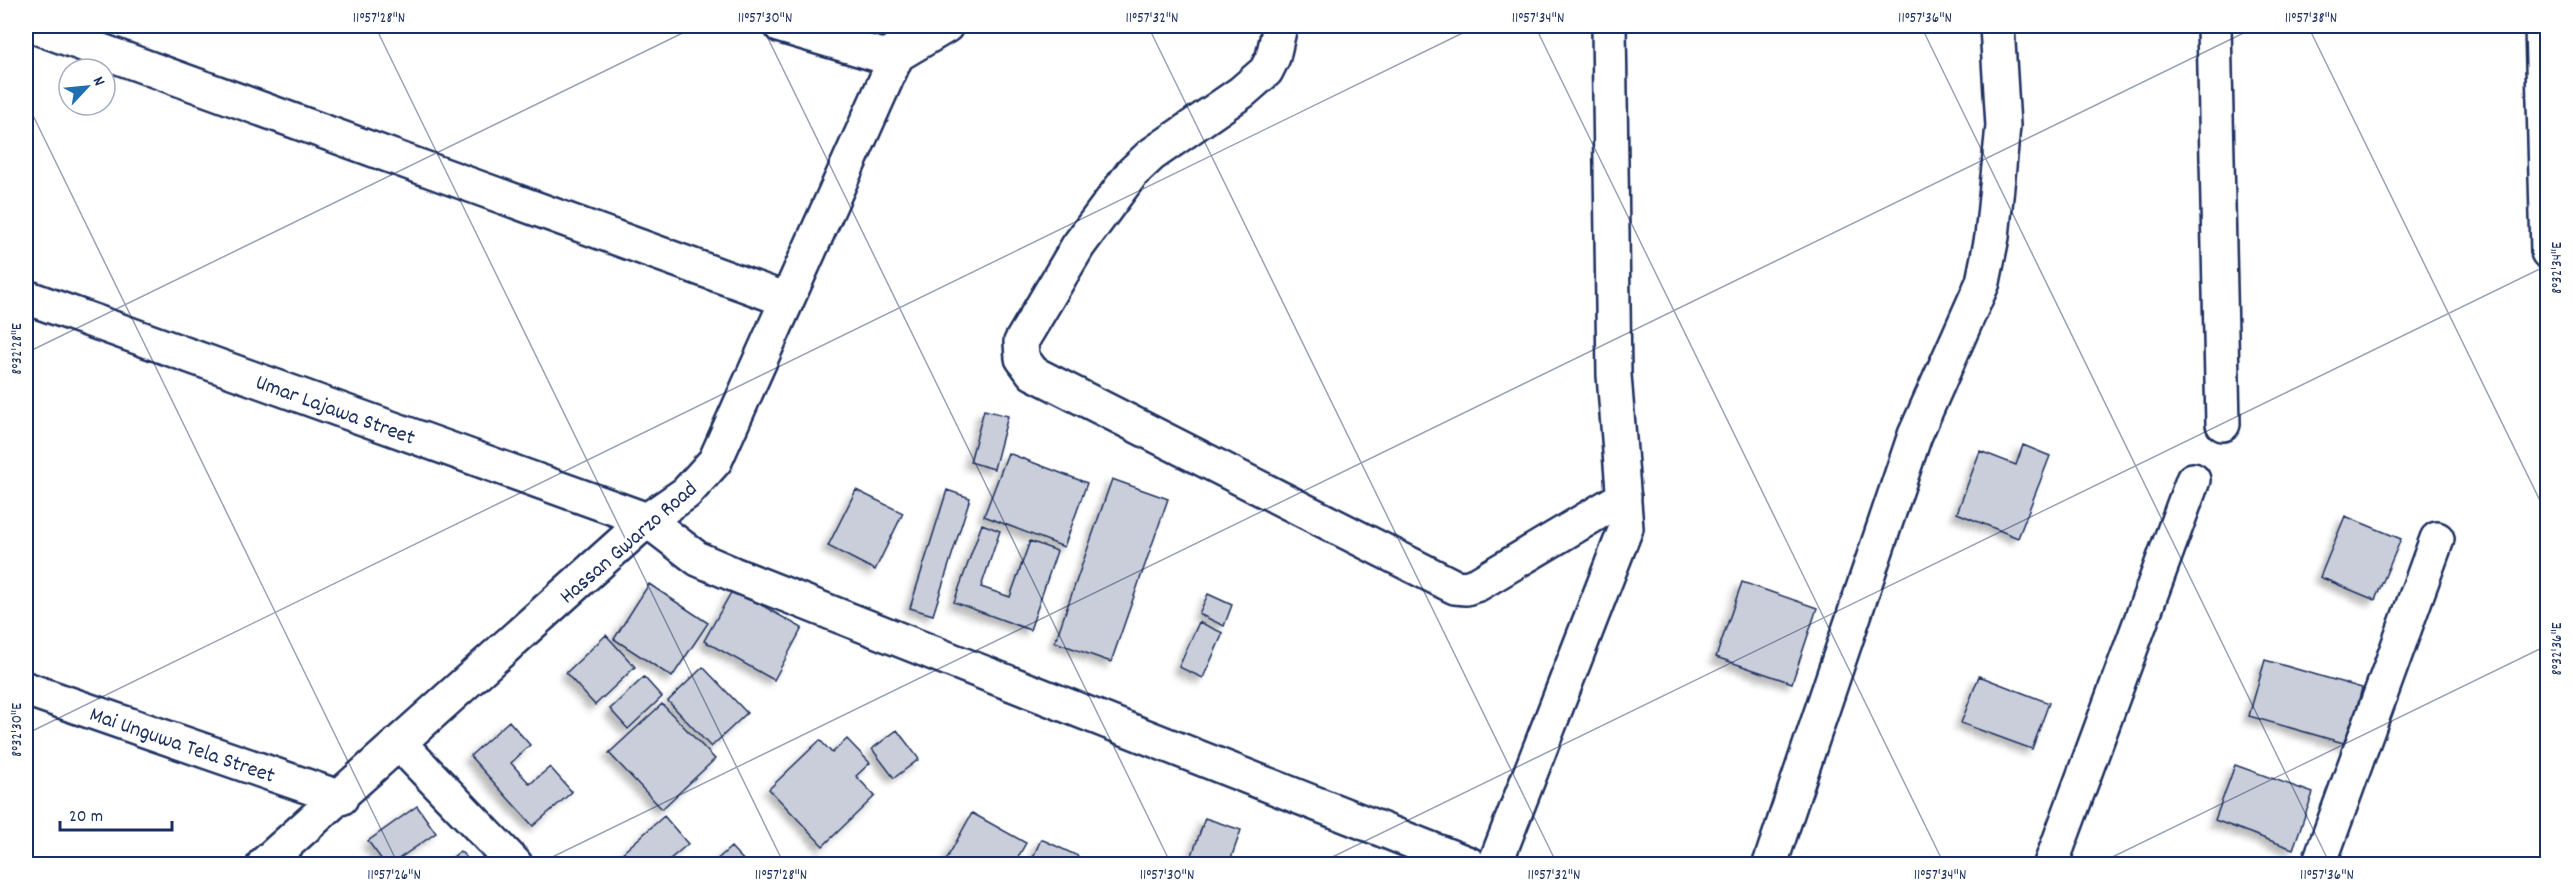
<svg xmlns="http://www.w3.org/2000/svg" width="2573" height="890" viewBox="0 0 2573 890" font-family="Dekko,sans-serif">
<defs>
<filter id="shadow"><feDropShadow dx="-5.5" dy="5.5" stdDeviation="3" flood-color="#0004"/></filter>
</defs>
<rect width="100%" height="100%" fill="#fff"/>
<filter id="ink" filterUnits="userSpaceOnUse"><feTurbulence type="fractalNoise" baseFrequency=".0167" numOctaves="2"/><feDisplacementMap in="SourceGraphic" scale="12" xChannelSelector="R" yChannelSelector="G"/><feConvolveMatrix kernelMatrix="1 2 1 2 8 2 1 2 1" color-interpolation-filters="sRGB"/></filter>
<g filter="url(#ink)">
<path fill="#caceda" stroke="#1b2f5e" stroke-width="1.5" filter="url(#shadow)" d="M984 410 1008 416 994 469 970 462Z
M2023 445 2050 456 2018 538 1957 513 1980 451 2016 465Z
M1008 453 1087 483 1064 547 984 516Z
M1112 479 1168 499 1111 662 1055 642Z
M856 490 903 513 875 570 828 546Z
M947 490 970 498 933 615 910 608Z
M2345 516 2401 539 2375 600 2320 577Z
M982 524 1000 531 981 587 1010 597 1030 541 1057 551 1030 630 954 602Z
M1742 582 1817 608 1792 683 1716 657Z
M649 584 708 623 672 677 614 639Z
M733 589 802 628 774 680 704 641Z
M1208 594 1232 605 1224 626 1199 614Z
M1199 622 1223 633 1203 678 1179 667Z
M606 635 635 667 595 705 566 673Z
M2265 660 2362 688 2347 744 2249 716Z
M703 667 747 713 711 747 668 701Z
M1979 676 2049 703 2032 749 1961 723Z
M644 677 662 697 628 729 610 709Z
M662 704 715 759 662 809 609 753Z
M509 721 530 745 511 763 530 784 550 767 572 792 533 826 470 756Z
M897 730 919 759 894 778 872 749Z
M847 739 870 763 856 776 875 796 823 846 769 789 820 740 832 753Z
M2235 765 2313 793 2293 849 2215 820Z
M417 806 436 833 391 864H385L368 841Z
M972 813 1026 843 1014 864H944Z
M664 816 688 844 664 864H610Z
M1205 818 1241 830 1229 864H1189Z
M1041 839 1078 856 1074 864H1040L1032 860Z
M731 847 747 864H712Z
M460 851 473 864H445Z"/>
<g fill="none" stroke-linecap="round" stroke-linejoin="round">
<g stroke="#1b2f5e" stroke-width="38">
<path id="street" d="M33 26 787 300
M781 26 879 55H897L946 26
M1280 26 1273 57 1266 71 1242 92 1151 155 1132 173 1078 246 1021 342 1022 358 1033 373 1455 587 1466 588 1478 584 1624 497
M2214 26 2223 424
M2542 26 2548 252
M26 297 647 520 698 559 733 574 1469 864
M26 689 341 798
M399 743 515 864
M264 864 647 520 686 493 715 461 897 55 905 26
M1495 864 1626 528 1614 375 1609 26
M1770 864 1915 435 1983 282 1992 237 2003 126 1997 26
M2051 864 2193 480
M2319 864 2437 539"/>
</g>
<use href="#street" stroke="#fff" stroke-width="33"/>
</g>
</g>
<path fill="none" stroke="#1b2f5e" stroke-width="1.5" stroke-opacity="0.45" d="M375 26 784 864M762 26 1171 864M1148 26 1557 864M1535 26 1944 864M1921 26 2330 864M2308 26 2548 517M26 101 398 864M26 353 697 26M26 734 1477 26M538 864 2258 26M1318 864 2548 265M2098 864 2548 645"/>
<g text-anchor="middle" stroke-width="4.5" stroke-linejoin="round" paint-order="stroke">
<g font-size="22" fill="#1b2f5e" stroke="#fff">
<text transform="translate(336 408) rotate(20)" y="8">Umar Lajawa Street</text>
<text transform="translate(627 541) rotate(-41)" y="8">Hassan Gwarzo Road</text>
<text transform="translate(183 743) rotate(19)" y="8">Mai Unguwa Tela Street</text>
</g>
</g>
<rect width="2573" height="890" fill="none" stroke="#fff" stroke-width="66"/>
<g transform="translate(87 87) rotate(64)"><circle r="28" fill="#ffffff" stroke="#a4acbf" stroke-width="1.5"/>
<path d="M0-4.5L10 22L0 15L-10 22Z" fill="#1f6fb2"/>
<text y="-9" font-size="16" font-weight="bold" text-anchor="middle" fill="#1b2f5e">N</text>
</g>
<path d="M60 821v9h112v-9" fill="none" stroke="#1b2f5e" stroke-width="3"/>
<text x="69" y="821" font-size="18" fill="#1b2f5e" stroke="#ffffff" stroke-width="4.5" paint-order="stroke">20 m</text>
<rect x="33" y="33" width="2507" height="824" fill="none" stroke="#1b2f5e" stroke-width="2"/>
<g font-size="15" text-anchor="middle" fill="#1b2f5e">
<text x="379" y="22">11°57'28"N</text>
<text x="765" y="22">11°57'30"N</text>
<text x="1152" y="22">11°57'32"N</text>
<text x="1538" y="22">11°57'34"N</text>
<text x="1925" y="22">11°57'36"N</text>
<text x="2311" y="22">11°57'38"N</text>
<text transform="translate(2556 268) rotate(-90)" y="5">8°32'34"E</text>
<text transform="translate(16 349) rotate(-90)" y="5">8°32'28"E</text>
<text transform="translate(2556 649) rotate(-90)" y="5">8°32'36"E</text>
<text transform="translate(16 730) rotate(-90)" y="5">8°32'30"E</text>
<text x="394" y="879">11°57'26"N</text>
<text x="781" y="879">11°57'28"N</text>
<text x="1167" y="879">11°57'30"N</text>
<text x="1554" y="879">11°57'32"N</text>
<text x="1940" y="879">11°57'34"N</text>
<text x="2327" y="879">11°57'36"N</text>
</g>
</svg>
